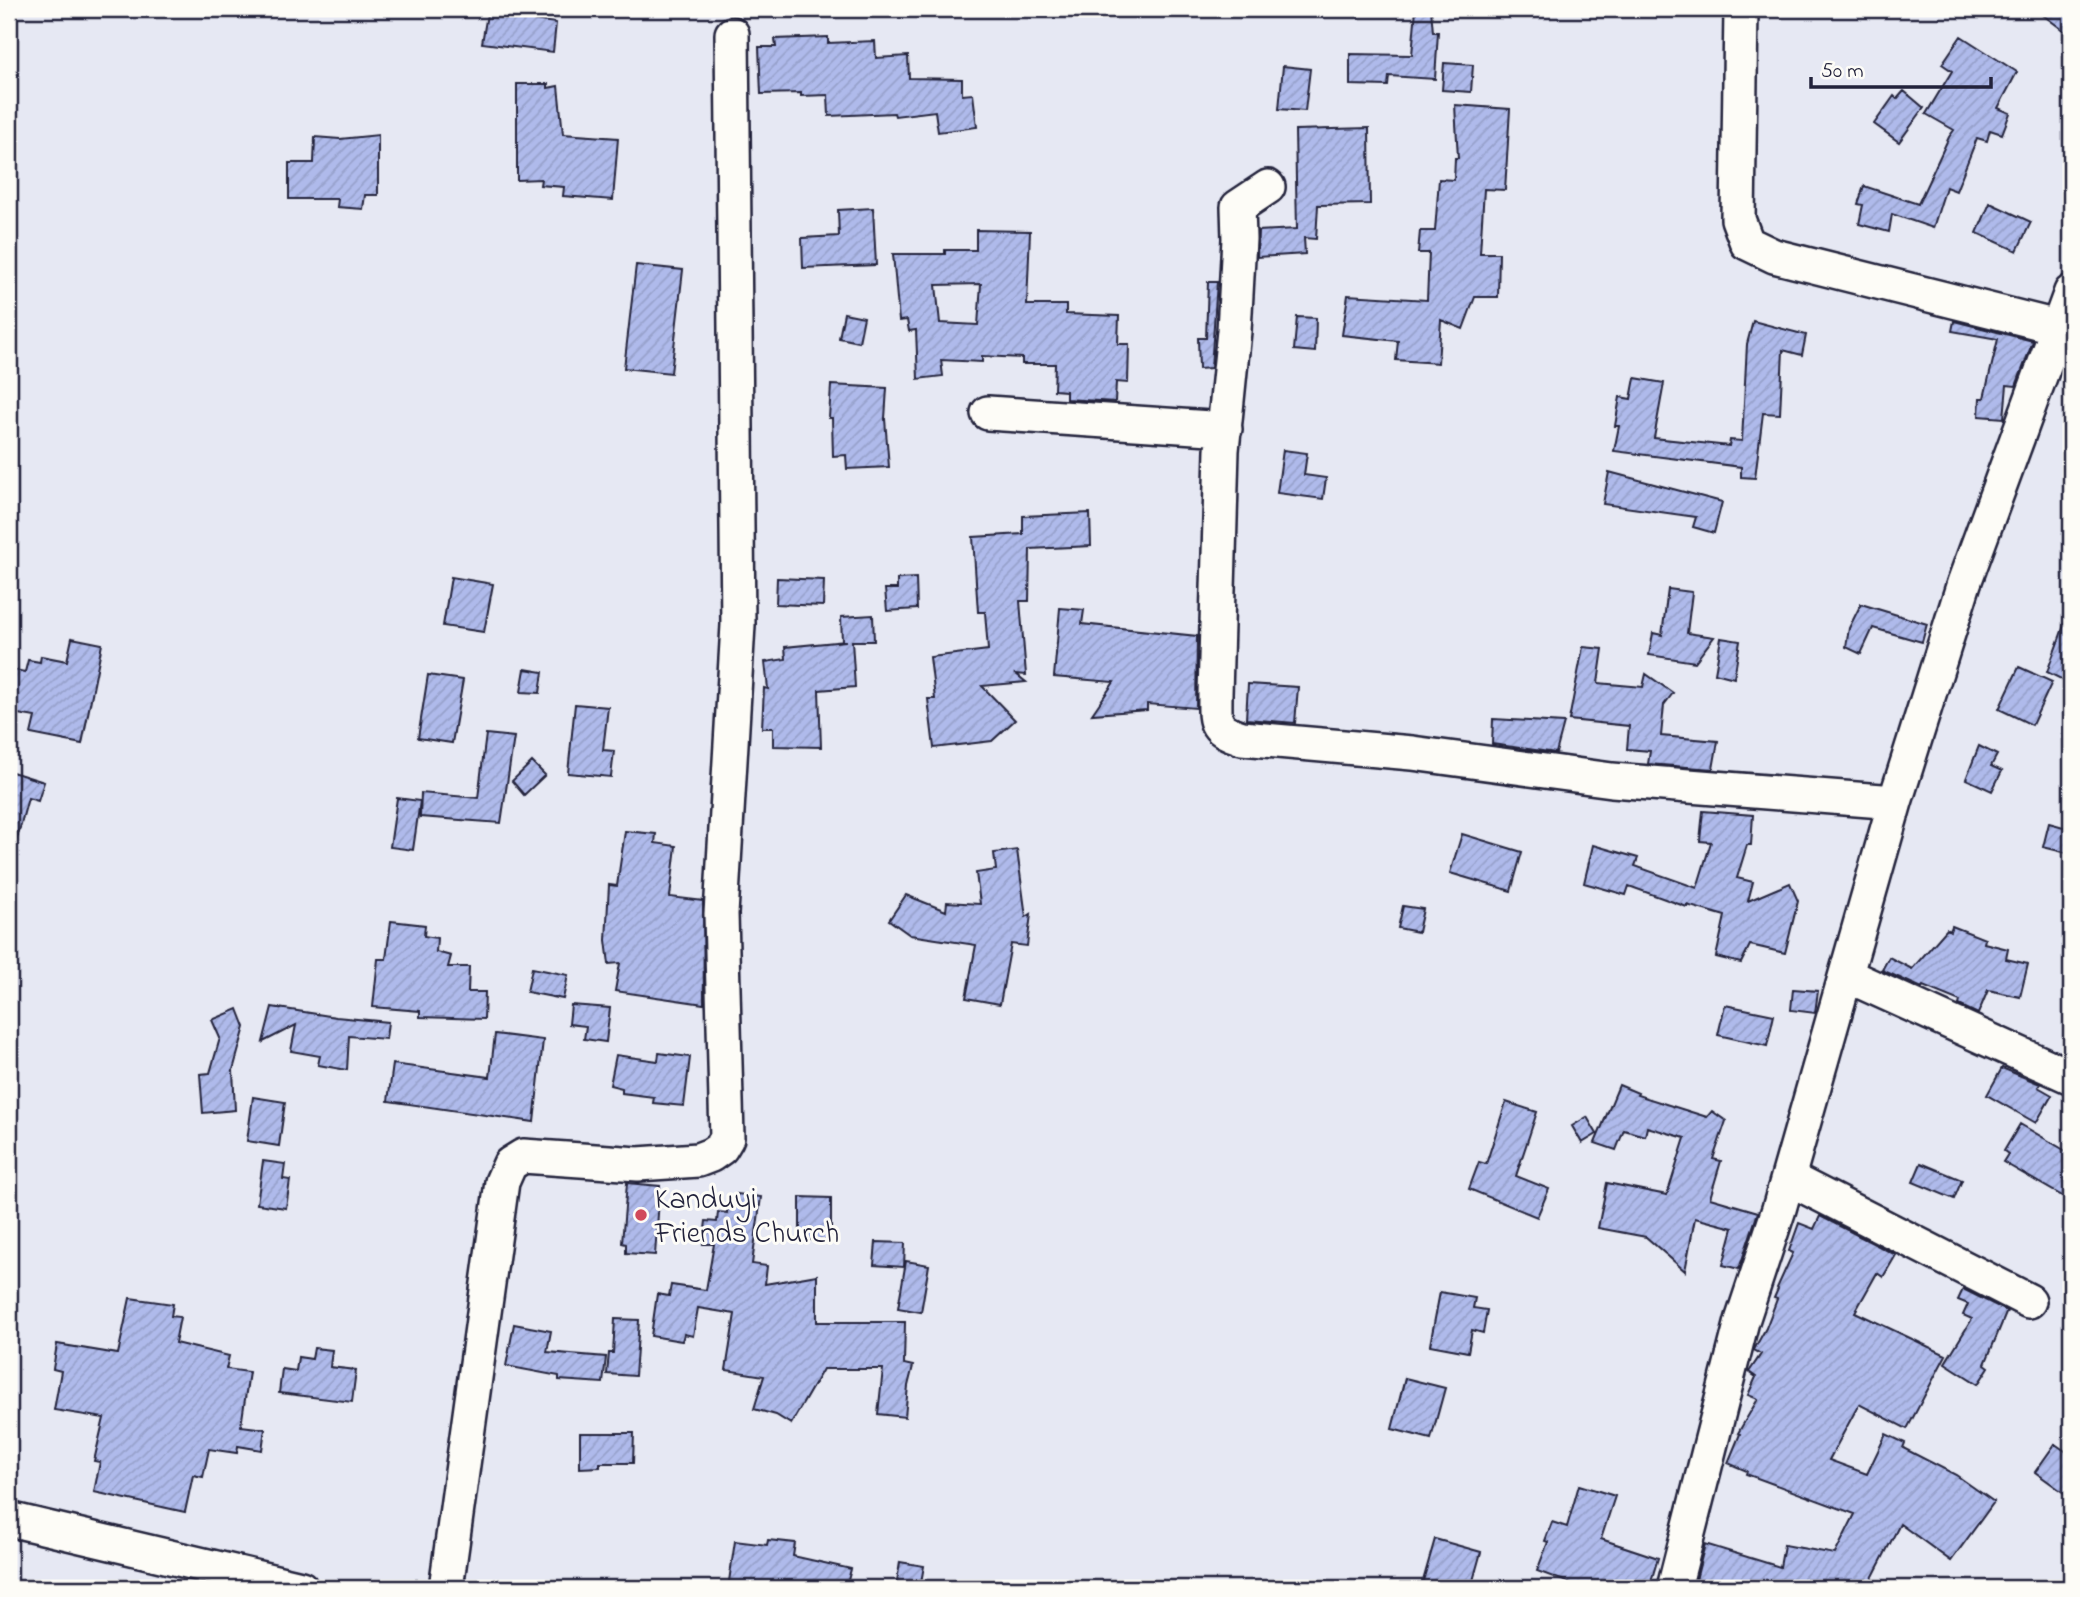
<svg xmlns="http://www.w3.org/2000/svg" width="2080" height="1597" viewBox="0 0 2080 1597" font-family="'Indie Flower',sans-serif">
<defs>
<pattern id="building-hatch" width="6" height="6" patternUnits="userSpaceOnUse" patternTransform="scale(1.75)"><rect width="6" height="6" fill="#afbaeb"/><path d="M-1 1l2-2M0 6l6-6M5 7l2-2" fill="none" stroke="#96a0ca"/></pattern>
</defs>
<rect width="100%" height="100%" fill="#e6e8f3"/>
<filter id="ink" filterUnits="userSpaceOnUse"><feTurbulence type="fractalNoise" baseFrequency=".0143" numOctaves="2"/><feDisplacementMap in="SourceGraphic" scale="14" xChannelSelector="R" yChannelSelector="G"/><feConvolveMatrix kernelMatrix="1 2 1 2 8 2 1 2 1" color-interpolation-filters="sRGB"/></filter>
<g filter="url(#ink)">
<path fill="url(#building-hatch)" stroke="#22223b" stroke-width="2" fill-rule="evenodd" d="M1416 9H1431L1433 32H1438L1435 79 1389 76 1388 86 1350 85V54L1412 55Z
M2035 9H2071V36Z
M487 14 556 23 553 52 482 43Z
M1961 36 2017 72 1998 108 2010 113 2002 134 1990 130 1987 141 1977 138 1956 191 1946 187 1933 228 1892 214 1889 232 1859 224 1863 205 1858 204 1864 186 1918 204 1949 137 1954 130 1926 114 1952 71 1942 64Z
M828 37V43L875 41 876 58 908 56 909 78 962 79V95L973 94 977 127 938 132 935 111 895 116 894 113 829 116 828 95 801 96V93L761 94 759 47H776L775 39Z
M1444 63 1473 65 1471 92 1442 90Z
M1283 66 1310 69 1305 111 1279 109Z
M517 84H548V88L558 86 563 134 618 138 613 200 563 196 564 187 540 185 541 179 517 180Z
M1904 91 1924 108 1899 142 1874 124 1894 96 1897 99Z
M1455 105 1510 109 1505 190 1484 189 1480 253H1499L1498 297H1475L1463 329 1441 320 1438 363 1396 360 1398 341 1342 335 1348 295 1427 300 1429 253H1418L1420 231H1435L1439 179 1454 180 1455 158H1458Z
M1369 128 1370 204 1318 205 1316 239 1304 238 1305 254 1257 257 1258 231 1297 229 1295 130Z
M378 135V195H365L363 209 337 207 338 199H289V163H314L315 137 340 139Z
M1990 203 2031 222 2017 251 1977 233Z
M873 208 876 265 803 268 802 238 839 236 838 210Z
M976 230 1030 231 1027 305H1066V314L1119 316 1118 344H1129L1128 383 1116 382 1115 402 1066 399V391L1054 390 1055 364H1022V358L982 356V362L941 360 943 376 918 379 916 330 909 331 907 320 899 321 893 254H945V250H976ZM981 284 978 325 940 323 936 285Z
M636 265 683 270 671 373 624 368Z
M1208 282H1217L1211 368 1199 369 1198 338H1206Z
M844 313 864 317 859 342 839 338Z
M1297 317 1316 318 1315 352 1294 350Z
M1753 321 1806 335 1802 355 1783 350 1780 414 1763 413 1755 478 1741 477V467L1614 451 1619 426H1615L1620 397 1631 399 1635 378 1664 383 1654 438 1729 446 1730 440 1742 441 1747 344Z
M1954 321 2033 341 2016 386 2007 385 2004 418 1979 416 1980 398H1984L1998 339 1952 331Z
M831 385 887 388 885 419 889 467 847 469 846 455 833 456 832 418H829Z
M1283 450 1307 453 1304 475 1326 478 1323 499 1277 493Z
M1609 472 1722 502 1714 533 1693 527 1696 517 1603 504Z
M1090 513 1091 546 1030 549 1029 601H1020L1026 675 1016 674 1026 682 982 686 1015 720 992 741 934 748 928 699H935L930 657 988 650 985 612H978L973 537 1023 534V516Z
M451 577 493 584 484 632 443 626Z
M777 578 824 580 823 606 776 604Z
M916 578 917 609 887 611 885 589H897V579Z
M1668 589 1692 592 1687 633 1714 637 1695 662 1649 655 1653 633 1662 635Z
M1861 604 1927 624 1922 642 1873 628 1861 654 1846 647 1849 628Z
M1060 608 1084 610 1082 624 1197 636 1196 708 1147 704V710L1092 714 1114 682 1054 677Z
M2069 612 2071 613V684L2047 672Z
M873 615 874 641H852L855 687 819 690 821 747 773 746V728H762L764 688 768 689 765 662 786 659 785 647 846 641H842L841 617Z
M72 638 102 644 82 744 31 734 35 717 12 713 15 697 9 695V669L25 672 28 660 40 662 41 656 67 661Z
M1721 638 1740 641 1734 678 1715 673Z
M1583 647 1603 649 1598 683 1643 687 1646 674 1673 693 1664 705 1661 736 1718 741 1713 769 1648 764 1650 751 1627 749 1629 726 1569 720Z
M2019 667 2052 682 2032 725 1999 709Z
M525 669 543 672 540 693 521 692Z
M428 675 463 680 452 743 418 738Z
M1248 684 1298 687 1295 723 1246 719Z
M575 704 608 707 603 750 614 751 611 777 568 773Z
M1493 719 1564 723 1556 753 1492 744Z
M486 734 514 737 501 823 420 817 421 793 478 798Z
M1979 746 1997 755 1991 766 2002 771 1992 791 1966 779Z
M532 762 545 775 524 795 512 781Z
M9 771 44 782 38 801 28 798 15 846H9Z
M397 798 420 801 413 850 390 847Z
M1703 811 1753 815 1751 845H1747L1737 878 1753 882 1748 901 1790 883 1798 901 1785 953 1750 945 1741 963 1716 957 1725 916 1687 905V907L1629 886 1626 895 1584 883 1593 845 1638 858 1635 866 1697 888 1711 842 1700 841Z
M2049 823 2071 829V854L2043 847Z
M625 831 656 834 655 843 676 846 670 897 703 901 704 1004 615 991 620 963 609 964 606 940 609 885 617 886Z
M1462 834 1522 852 1511 891 1450 873Z
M1017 850 1026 917 1031 914 1027 946 1011 944 1000 1004 966 998 976 945 910 935 889 920 906 895 946 911 947 902 980 904 976 873 996 870 994 853Z
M1403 906 1423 909 1418 932 1398 928Z
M391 921 425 925 424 936 437 938 436 952 451 956 448 967H469L468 992H485L484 1019 420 1017V1011L373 1007 378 959H386Z
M1952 926 1985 939 1984 943 2008 949 2006 959 2028 964 2020 997 1988 990 1978 1014 1959 1005 1960 1001 1923 986 1922 988 1882 970 1889 957 1912 969 1947 929 1950 931Z
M532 968 568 975 563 999 527 992Z
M1793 989 1818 991 1815 1013 1791 1010Z
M571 1005 610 1008 606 1042 584 1039 586 1026 569 1024Z
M1725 1005 1774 1015 1767 1046 1718 1035Z
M272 1007 336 1017 388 1022 386 1039 349 1036 347 1070 318 1065 320 1056 291 1051 296 1025 263 1042Z
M238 1009 245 1027 233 1070 235 1110 203 1113 200 1074 210 1073 220 1038 212 1020Z
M495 1034 543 1040 534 1122 388 1101 393 1064 490 1077Z
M659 1053 690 1057 684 1106 653 1103 654 1097 622 1093V1088L610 1085 616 1055 658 1061Z
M2002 1068 2040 1084 2038 1087 2052 1095 2036 1123 1987 1095Z
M1619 1085 1638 1093 1637 1095 1707 1117 1712 1111 1726 1121 1713 1159 1721 1161 1710 1198 1758 1212 1739 1269 1723 1265 1733 1228 1695 1218 1685 1271 1646 1237 1598 1228 1607 1183 1667 1195 1685 1138 1647 1127 1645 1136 1624 1130 1616 1150 1595 1143Z
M253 1097 285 1102 279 1146 247 1141Z
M1506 1102 1537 1112 1516 1176 1549 1189 1537 1217 1469 1189 1479 1162 1486 1164Z
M1587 1117 1597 1134 1582 1143 1572 1126Z
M2020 1124 2071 1154V1201L2003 1162 2008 1154 2004 1151Z
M263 1161 285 1164 283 1179 290 1180 286 1208 257 1204Z
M1921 1163 1962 1180 1954 1199 1913 1182Z
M627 1183 660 1186 655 1255 626 1253V1244L622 1243Z
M737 1194 761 1197 752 1264 767 1266 765 1284 817 1275V1322H905L904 1364 913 1366 908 1386 905 1417 878 1414 883 1369H823L791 1424 776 1415 754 1409 764 1376 726 1370 735 1314 698 1308 693 1336 684 1334 682 1341 651 1336 657 1294 669 1296 671 1285 706 1290 714 1244H703L706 1221 717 1222 718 1212 727 1213 728 1205 735 1206Z
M800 1197 831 1198V1240H800Z
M1820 1216 1896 1255 1883 1277 1877 1273 1855 1312 1946 1355 1907 1429 1859 1404 1829 1460 1867 1474 1886 1434 1905 1443 1903 1448 1956 1475 1994 1502 1951 1561 1900 1524 1867 1588H1694L1705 1544 1780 1567 1784 1545 1835 1554 1855 1514 1746 1474 1747 1471 1728 1463 1740 1434 1738 1433 1758 1399 1748 1395 1756 1377 1749 1372 1761 1354 1754 1350 1756 1346 1766 1328 1777 1299 1774 1298 1778 1289 1777 1288 1793 1253 1789 1251 1799 1223 1814 1229Z
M876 1242 905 1243 904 1267 874 1265Z
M906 1261 929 1265 921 1312 898 1308Z
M1963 1289 2007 1311 1985 1364 1989 1367 1978 1384 1945 1363 1972 1319 1963 1315 1968 1304 1958 1300Z
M1440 1292 1475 1298 1473 1308 1487 1310 1483 1333 1472 1330 1468 1352 1430 1345Z
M130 1298 173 1304 171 1316 180 1317 175 1343 229 1356 226 1369 249 1372 241 1426 265 1429 262 1450 238 1446 237 1453 209 1449 203 1477 193 1475 185 1512 94 1492 100 1462 94 1461 104 1418 54 1410 61 1371 53 1369 57 1344 118 1354Z
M615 1319 639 1320 635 1376 607 1374 609 1353H613Z
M514 1324 551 1331 547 1352 606 1357 603 1383 559 1380V1376L506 1366Z
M314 1348 332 1350 330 1367 356 1370 352 1402 279 1393 282 1369 296 1371 298 1357 312 1359Z
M1405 1378 1445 1388 1431 1439 1392 1429Z
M580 1433H634L633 1463H600V1467L580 1468Z
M2055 1444 2071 1455V1498L2035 1472Z
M1579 1485 1615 1496 1601 1539 1658 1558 1649 1588H1583L1537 1571 1548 1542 1545 1541 1552 1522 1567 1527Z
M1435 1539 1481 1552 1471 1588H1421Z
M768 1540 795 1543 793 1556 851 1569 846 1588H728L735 1541 767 1545Z
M900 1562 924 1566 920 1588H896Z"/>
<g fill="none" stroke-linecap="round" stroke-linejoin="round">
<g stroke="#22223b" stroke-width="38">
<path id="minor" d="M1741 9 1738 219 1747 243 1774 256 2057 327
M1268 187 1238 207 1239 239 1234 331 1222 450 1215 694C1215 723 1212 728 1242 738L1412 753 1612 780 1895 802
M988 413 1225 429
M1846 975 2071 1077
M1788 1178 2029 1301
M9 1519 301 1588
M446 1588 502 1182 510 1164 523 1156 638 1164 698 1160 711 1155 721 1148 727 1138 721 914 738 625 732 34
M1674 1588 1742 1321 1779 1209 1895 802 1964 583 2071 292"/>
</g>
<use href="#minor" stroke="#fdfcf7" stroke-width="33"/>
</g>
</g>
<circle fill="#d1495b" stroke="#fdfcf7" stroke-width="2.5" cx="641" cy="1215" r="7"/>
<g text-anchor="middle" stroke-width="6" stroke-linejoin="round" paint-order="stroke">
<g font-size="30" fill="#22223b" stroke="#fdfcf7" text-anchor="start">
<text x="655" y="1208">Kanduyi<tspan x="655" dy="34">Friends Church</tspan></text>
</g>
</g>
<rect width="2080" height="1597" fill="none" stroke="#fdfcf7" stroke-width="35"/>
<rect x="18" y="18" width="2045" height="1562" fill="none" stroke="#22223b" stroke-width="2.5" filter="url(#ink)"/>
<path d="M1811 77v10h180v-10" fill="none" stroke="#22223b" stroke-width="3.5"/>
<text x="1821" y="77" font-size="21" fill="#22223b" stroke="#fdfcf7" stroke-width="5" paint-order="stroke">50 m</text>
</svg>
